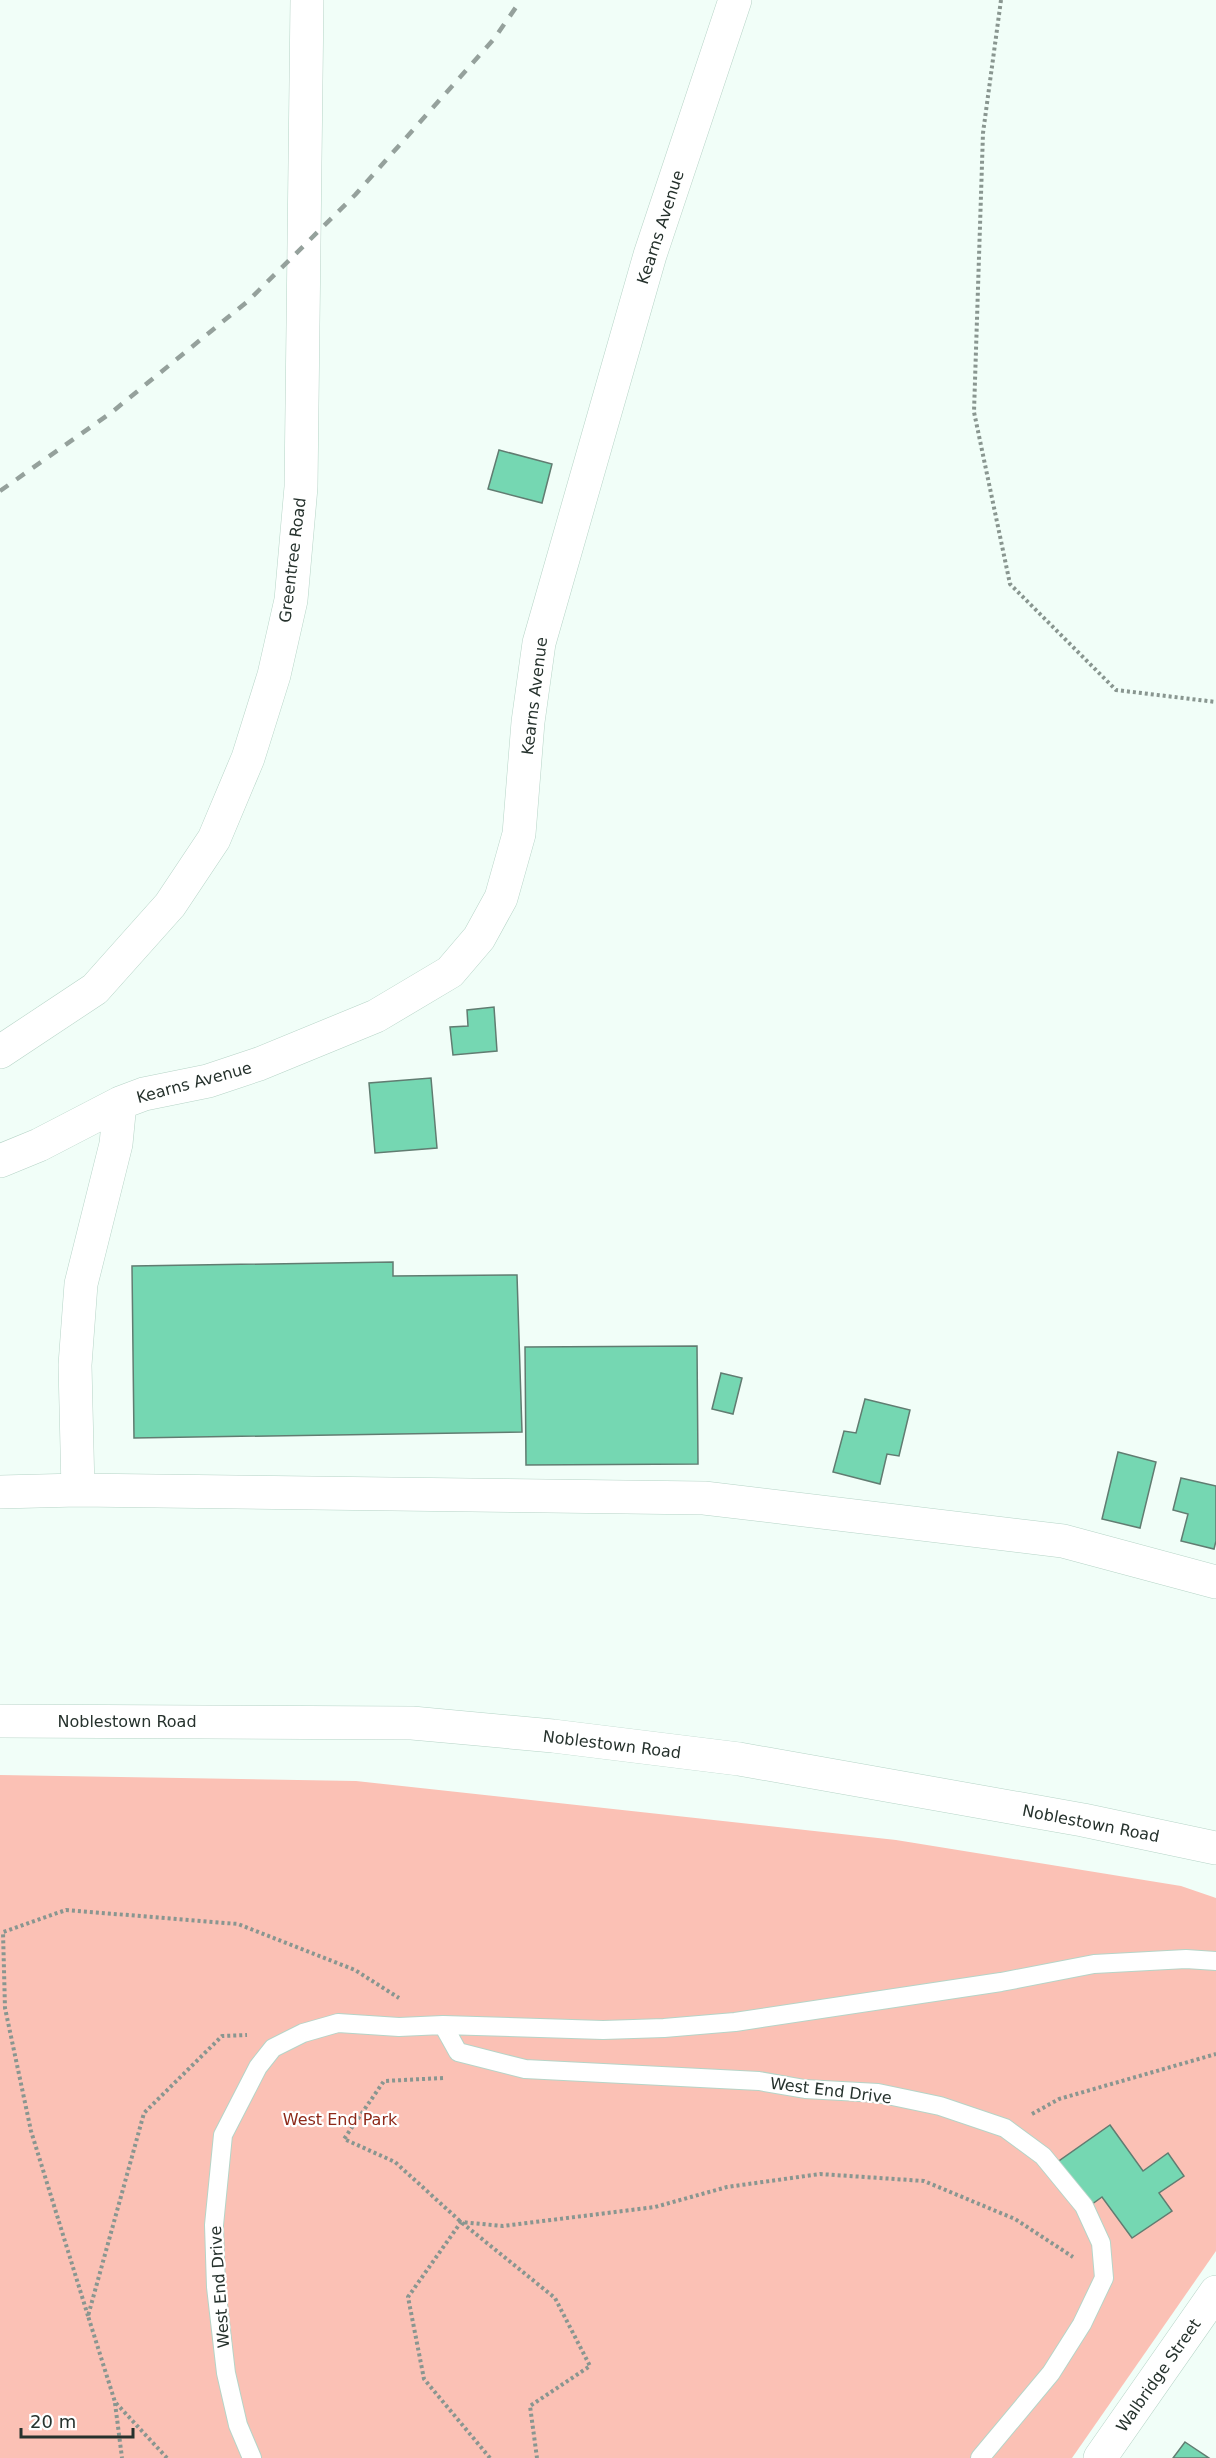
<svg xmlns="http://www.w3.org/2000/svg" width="1216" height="2458" viewBox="0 0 1216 2458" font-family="'DejaVu Sans',sans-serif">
<rect width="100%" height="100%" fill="#f1fef8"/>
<path fill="#fbc1b5" d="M0 1775 356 1781 896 1840 1181 1886 1216 1898V2251L1072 2458H0Z"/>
<path fill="#75d7b2" stroke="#617c71" stroke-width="1.5" d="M499 450 552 464 542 503 488 489Z
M494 1007 497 1051 453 1055 450 1027 468 1026 467 1010Z
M431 1078 437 1148 375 1153 369 1083Z
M393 1262V1276L517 1275 522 1432 134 1438 132 1266Z
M697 1346 698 1464 526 1465 525 1347Z
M721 1373 742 1378 733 1414 712 1409Z
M865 1399 910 1410 899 1456 887 1454 880 1484 833 1472 844 1431 856 1433Z
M1118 1452 1156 1462 1140 1528 1102 1519Z
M1181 1478 1216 1486V1541L1214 1549 1181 1541 1188 1514 1173 1510Z
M1110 2125 1143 2171 1168 2153 1184 2176 1159 2193 1172 2211 1132 2238 1102 2197 1088 2207 1056 2163Z
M1185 2442 1209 2458H1173Z"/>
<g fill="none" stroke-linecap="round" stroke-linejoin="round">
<g stroke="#b6d4c7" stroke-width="20">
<path id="lane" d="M443 2025 458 2052 525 2069 759 2081 805 2089 878 2093 940 2106 1005 2128 1043 2156 1084 2206 1101 2243 1104 2278 1082 2324 1051 2373 980 2458
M252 2458 238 2425 226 2373 216 2287 214 2225 223 2135 258 2067 273 2048 303 2033 338 2023 399 2027 443 2025 603 2030 664 2028 735 2022 1001 1982 1094 1964 1186 1959 1216 1961"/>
</g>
<g stroke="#b6d4c7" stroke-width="34">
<path id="street" d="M0 1161 39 1145 120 1103 144 1094 208 1081 259 1064 376 1016 450 972 479 938 501 898 519 834 528 722 539 643 650 255 735 0
M78 1490 75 1365 81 1284 116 1144 120 1103
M0 1492 78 1490 704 1498 1063 1541 1216 1582
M1100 2458 1216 2292"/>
</g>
<g stroke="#b6d4c7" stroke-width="34">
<path id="secondary" d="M0 1052 95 989 170 905 214 839 248 758 274 675 291 600 301 487 307 0
M0 1721 412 1723 553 1736 739 1759 1083 1820 1216 1848"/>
</g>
<path stroke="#899690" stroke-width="4" stroke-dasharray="3 3" stroke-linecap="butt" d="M1001 0 983 133 974 412 1010 584 1116 690 1216 702
M443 2078 384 2081 344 2139 395 2162 461 2222 555 2298 590 2366 530 2406 537 2458
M1032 2114 1059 2099 1216 2054
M88 2316 31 2131 5 2008 3 1932 66 1910 238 1924 355 1970 399 1998
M115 2403 122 2458
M167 2458 115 2402 88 2316 144 2113 222 2036 247 2035
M490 2458 424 2379 408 2297 461 2222 503 2226 655 2207 727 2187 820 2174 924 2181 1015 2219 1073 2257"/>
<use href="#lane" stroke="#fff" stroke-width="18"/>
<use href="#street" stroke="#fff" stroke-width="33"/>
<use href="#secondary" stroke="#fff" stroke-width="33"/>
<path stroke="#95a19c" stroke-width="4.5" stroke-dasharray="10 10" stroke-linecap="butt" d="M0 491 112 412 248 301 355 195 494 39 521 0"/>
</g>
<g text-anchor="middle" stroke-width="4.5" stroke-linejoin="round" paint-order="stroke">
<g font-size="16" fill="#26322d" stroke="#fff">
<text transform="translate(660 227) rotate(-72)" y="6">Kearns Avenue</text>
<text transform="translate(292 560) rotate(-83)" y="6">Greentree Road</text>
<text transform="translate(534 696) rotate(-83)" y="6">Kearns Avenue</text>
<text transform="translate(194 1082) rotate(-15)" y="6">Kearns Avenue</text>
<text x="127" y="1727">Noblestown Road</text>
<text transform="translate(612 1744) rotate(7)" y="6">Noblestown Road</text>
<text transform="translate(1091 1823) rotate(11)" y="6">Noblestown Road</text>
<text transform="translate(831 2090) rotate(7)" y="6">West End Drive</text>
<text transform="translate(219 2287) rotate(-94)" y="6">West End Drive</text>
<text transform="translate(1158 2375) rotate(-55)" y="6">Walbridge Street</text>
</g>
<g font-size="16" fill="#8e2a1a" stroke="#fff">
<text x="340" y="2125">West End Park</text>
</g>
</g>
<path d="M21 2428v9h112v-9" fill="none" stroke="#26322d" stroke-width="3"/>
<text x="30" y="2428" font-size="18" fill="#26322d" stroke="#ffffff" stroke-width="4.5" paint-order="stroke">20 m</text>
</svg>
